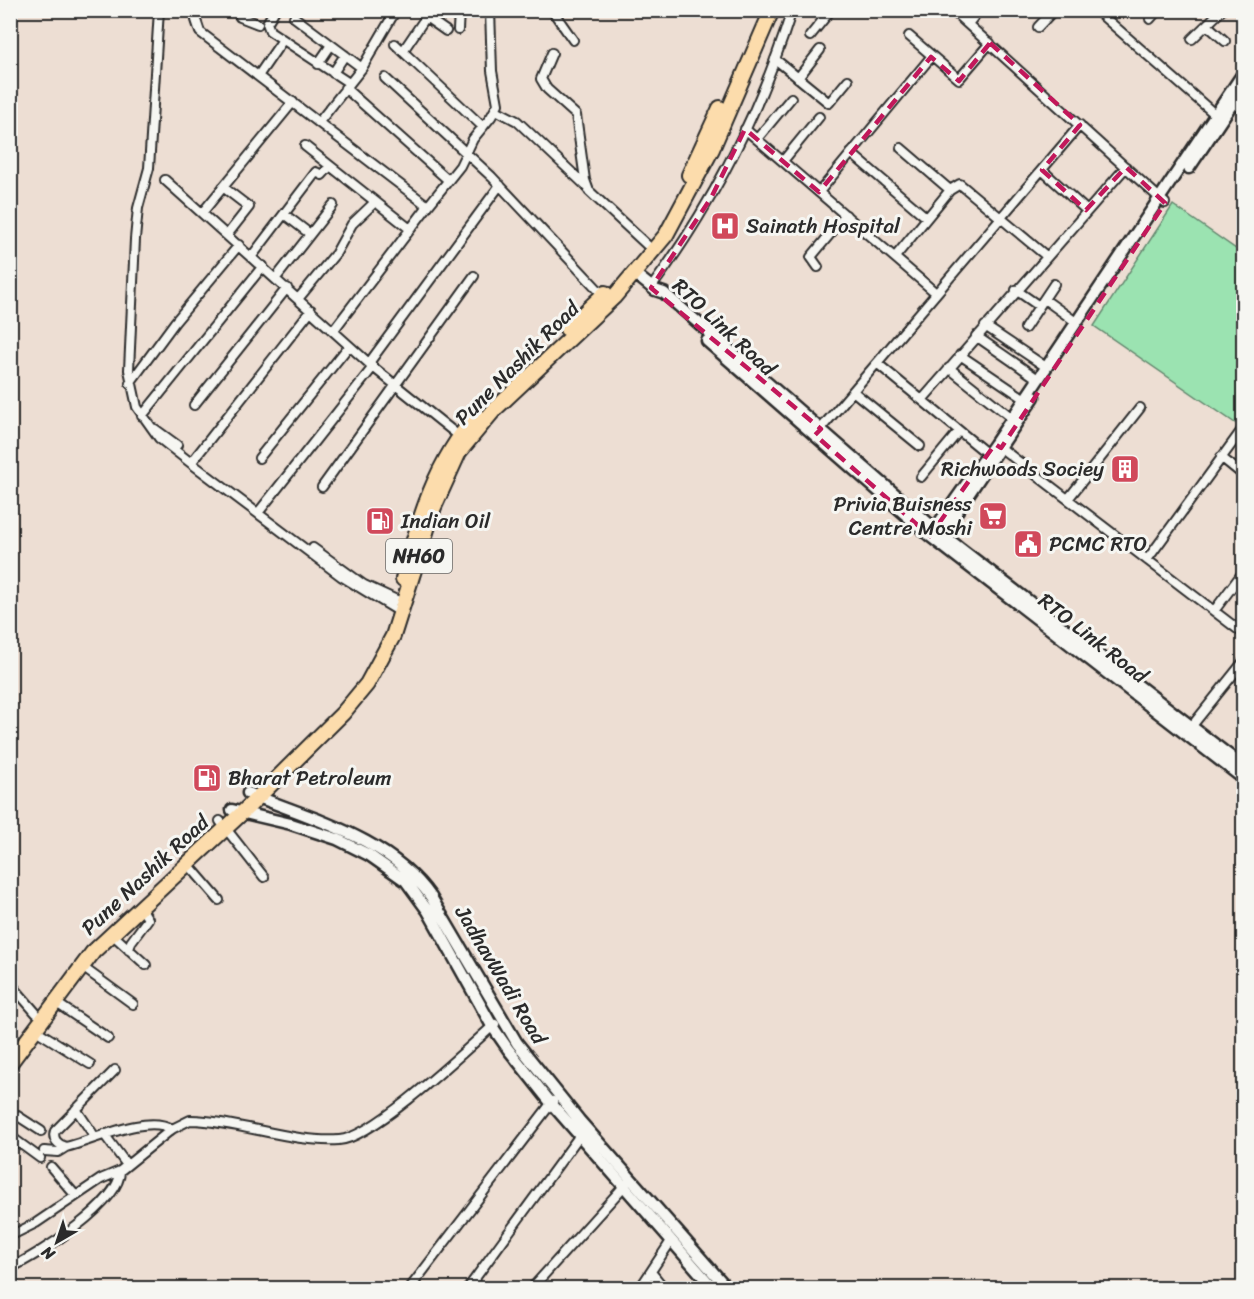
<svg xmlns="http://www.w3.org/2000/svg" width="1254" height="1299" viewBox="0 0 1254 1299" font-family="Sriracha,sans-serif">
<rect width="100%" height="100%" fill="#edded3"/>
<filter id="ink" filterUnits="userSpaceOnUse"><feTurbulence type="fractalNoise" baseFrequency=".0167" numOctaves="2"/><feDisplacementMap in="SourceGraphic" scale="12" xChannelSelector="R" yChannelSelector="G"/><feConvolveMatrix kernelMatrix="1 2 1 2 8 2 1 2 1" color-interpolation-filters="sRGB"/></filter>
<g filter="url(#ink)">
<path fill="#9be3b1" stroke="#63876e" stroke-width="1.5" d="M1173 205 1243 254 1244 412 1235 423 1094 326Z"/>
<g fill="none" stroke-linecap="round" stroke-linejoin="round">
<g stroke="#2b2b2b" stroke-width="12">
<path id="street" d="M159 10 149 168 138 208 135 239 129 370 137 407 159 438 191 463 341 576 402 613
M197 10 196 20 200 32 428 206 460 166 473 139 491 117 498 104 492 71 490 10
M240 10V17L258 24
M275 10 267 23 270 31 349 83
M552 10 573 40
M952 10 1165 203
M1096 10 1218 117
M1243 10 1244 11
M294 17 362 68
M1150 19 1158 10
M968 24 979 10
M1207 25 1225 41
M1038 27 1054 10
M458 30 459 10
M810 36 831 10
M909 36 959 79 990 43
M1192 39 1222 10
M395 44 483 127
M403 51 426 17 446 31
M552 53 541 79 547 89 576 115 585 180 589 191 647 245
M775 59 829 103 848 80
M318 64 331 45
M333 73 345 55
M258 76 282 41
M385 78 492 177 603 295
M798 78 820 50
M345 88 448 180
M1230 101 1244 110
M496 110 517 121 585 185
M319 122 362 68 396 10
M745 129 936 293
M757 139 791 98
M305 146 410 229
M901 148 950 190
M851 153 927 218
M783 161 819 117
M1042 170 1086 210
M165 180 373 367 459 436
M223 187 249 207 227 235
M819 192 931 57
M202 213 293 102
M284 214 310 234
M252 256 316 172 322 175 330 166
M895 257 950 190 960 184 1045 255
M818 267 811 257 846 215
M276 278 333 205
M651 288C713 204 761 109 792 10
M1016 290 1039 306
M298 299 336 253 352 224 375 202
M1044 299 1054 284
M985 326 1046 367
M1025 328 1044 299 1076 322
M333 331 428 206
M976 336 1038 379
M960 355 1025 399
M369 363 500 185
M878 364 990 456
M949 368 1012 418
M130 383 175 322 239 245
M854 392 920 446
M922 400 1126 167
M194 405 287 288
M142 416 263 266
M155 429 177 445
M818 432 1080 125
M997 445 1244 634
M1221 457 1242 474
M259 458 349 346
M191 463 311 310
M921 477 959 431
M322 487 474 276
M1068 499 1140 408
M258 513 373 367
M313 548 364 585 405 604
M1147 560 1244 427
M1214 611 1244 571
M1191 727 1244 661
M220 821 264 877
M188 864 219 900
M111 933 146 965
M129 950 131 942 148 919 140 906
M81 966 133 1004
M10 983 36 1013
M55 1002 108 1038
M34 1029 90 1064
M115 1070 55 1131C52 1139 58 1145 66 1147 93 1141 147 1113 172 1129
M76 1109 95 1137
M10 1111 41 1131
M104 1134 127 1165
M10 1136 40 1158
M44 1151 58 1152 66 1147
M51 1167 76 1196
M10 1236 36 1223 101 1179 120 1171 172 1129 190 1120C239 1121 291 1143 339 1140 372 1139 467 1049 495 1024
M10 1268C38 1255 121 1203 120 1171
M651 1272 664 1288
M410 1288 553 1101
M468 1288 580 1135
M532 1288 626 1184
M640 1288 671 1241"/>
</g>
<g stroke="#2b2b2b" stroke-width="15">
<path id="secondary" d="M1189 168 1244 86
M635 274 655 290 664 293 935 529 1244 767
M707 341 930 536 1244 779
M932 533 995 444 1244 72
M939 538 1034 397
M248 793C312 819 390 838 431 897L517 1043 579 1120 727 1288
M232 810 291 824 337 839 369 855 406 881 428 911 492 1026 508 1049 551 1103 713 1288"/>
</g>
<g stroke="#2b2b2b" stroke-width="18">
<path id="highway" d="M689 175 720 108
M567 329 605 293
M403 579C419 519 435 462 477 415
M10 1063 93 952 242 813 343 713 367 684 393 636 434 507 459 452 494 410 614 297 666 235 712 149 772 10"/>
</g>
<use href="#street" stroke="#f6f6f2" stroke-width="8"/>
<use href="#secondary" stroke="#f6f6f2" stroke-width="10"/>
<use href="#highway" stroke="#fcdcac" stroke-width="14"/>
</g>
</g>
<path fill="none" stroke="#c2185b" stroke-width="4.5" stroke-dasharray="12 8" stroke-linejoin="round" d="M990 43 1080 125 1042 170 1086 210 1126 167 1165 203 1001 448 995 444 930 536 815 435 821 429 651 288 711 198 745 129 819 192 931 57 959 81Z"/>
<defs>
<g id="hospital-square" transform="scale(1.5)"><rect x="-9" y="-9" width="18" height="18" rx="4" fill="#d1495b" stroke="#f6f6f2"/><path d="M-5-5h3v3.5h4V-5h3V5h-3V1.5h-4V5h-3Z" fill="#fff"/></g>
<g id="building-square" transform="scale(1.5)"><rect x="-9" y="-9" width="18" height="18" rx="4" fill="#d1495b" stroke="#f6f6f2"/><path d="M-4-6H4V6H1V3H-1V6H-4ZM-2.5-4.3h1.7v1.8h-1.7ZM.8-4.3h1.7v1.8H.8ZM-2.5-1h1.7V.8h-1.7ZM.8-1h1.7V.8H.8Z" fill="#fff"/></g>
<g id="supermarket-square" transform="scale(1.5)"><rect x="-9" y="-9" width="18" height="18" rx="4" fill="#d1495b" stroke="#f6f6f2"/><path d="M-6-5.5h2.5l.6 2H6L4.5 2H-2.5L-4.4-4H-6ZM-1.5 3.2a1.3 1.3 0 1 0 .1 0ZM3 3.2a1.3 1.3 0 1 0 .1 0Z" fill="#fff"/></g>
<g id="fuel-square" transform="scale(1.5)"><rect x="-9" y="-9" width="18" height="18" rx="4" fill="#d1495b" stroke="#f6f6f2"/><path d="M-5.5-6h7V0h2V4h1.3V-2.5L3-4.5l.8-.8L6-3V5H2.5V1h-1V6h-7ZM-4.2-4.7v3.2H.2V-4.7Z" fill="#fff"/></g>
<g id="civic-square" transform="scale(1.5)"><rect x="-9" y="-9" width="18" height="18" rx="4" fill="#d1495b" stroke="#f6f6f2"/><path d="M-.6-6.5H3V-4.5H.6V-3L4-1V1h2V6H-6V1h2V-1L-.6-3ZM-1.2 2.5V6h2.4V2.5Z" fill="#fff"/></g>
</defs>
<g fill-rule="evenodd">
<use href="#hospital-square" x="725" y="226"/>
<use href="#building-square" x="1125" y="469"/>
<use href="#supermarket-square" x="993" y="516"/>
<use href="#fuel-square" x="380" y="521"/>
<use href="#civic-square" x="1028" y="544"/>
<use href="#fuel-square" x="207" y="778"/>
</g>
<g text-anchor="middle" stroke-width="6" stroke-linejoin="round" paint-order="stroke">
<rect fill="#f6f6f2" stroke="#686867" stroke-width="1.5" x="386" y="539" width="66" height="34" rx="4.5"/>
<g font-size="20" font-weight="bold" fill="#2b2b2b">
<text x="419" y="563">NH60</text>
</g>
<g font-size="21" fill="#2b2b2b" stroke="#f6f6f2" text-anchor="start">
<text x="746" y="233">Sainath Hospital</text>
<text x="1104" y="476" text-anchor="end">Richwoods Sociey</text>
<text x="972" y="511" text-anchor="end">Privia Buisness<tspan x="972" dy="24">Centre Moshi</tspan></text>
<text x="401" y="528">Indian Oil</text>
<text x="1049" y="551">PCMC RTO</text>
<text x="228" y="785">Bharat Petroleum</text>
</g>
<g font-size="21" fill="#2b2b2b" stroke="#f6f6f2">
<text transform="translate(724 327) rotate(43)" y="7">RTO Link Road</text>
<text transform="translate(517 363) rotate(-45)" y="7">Pune Nashik Road</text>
<text transform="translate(1093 638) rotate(38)" y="7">RTO Link Road</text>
<text transform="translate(145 875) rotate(-43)" y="7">Pune Nashik Road</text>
<text transform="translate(501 975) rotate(59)" y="7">JadhavWadi Road</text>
</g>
</g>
<rect width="1254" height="1299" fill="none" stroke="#f6f6f2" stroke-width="36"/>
<rect x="18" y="18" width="1218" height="1263" fill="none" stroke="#2b2b2b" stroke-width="2" filter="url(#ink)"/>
<g transform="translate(57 1242) rotate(219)" stroke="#f6f6f2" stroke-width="4.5" paint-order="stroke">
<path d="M0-4.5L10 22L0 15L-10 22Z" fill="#2b2b2b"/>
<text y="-9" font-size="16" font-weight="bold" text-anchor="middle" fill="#2b2b2b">N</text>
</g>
</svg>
